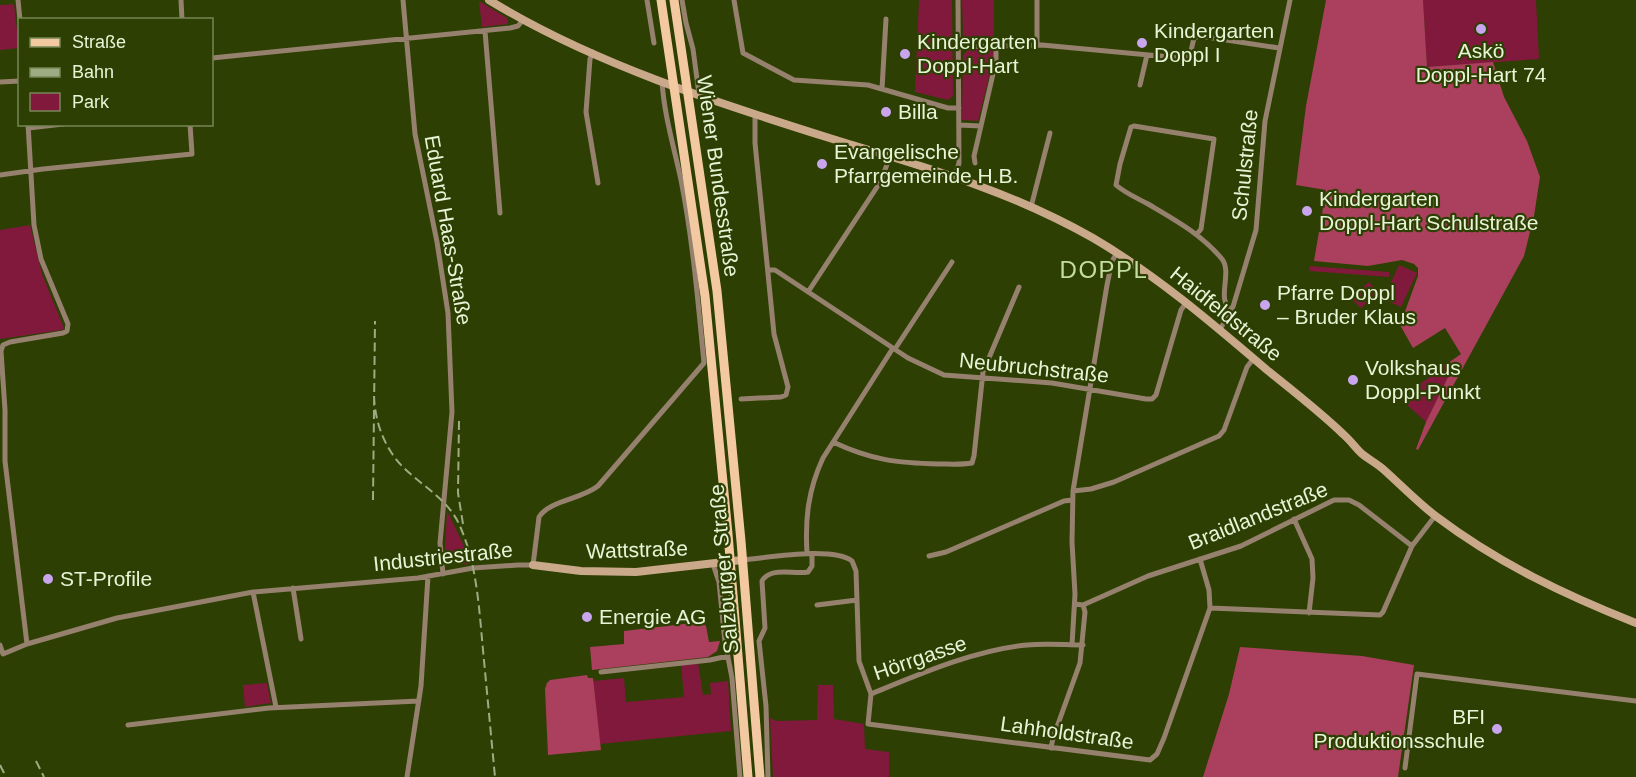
<svg xmlns="http://www.w3.org/2000/svg" width="1636" height="777" viewBox="0 0 1636 777" font-family="Arial,sans-serif">
<rect width="100%" height="100%" fill="#2d3f03"/>
<path fill="#81193d" d="M919 0H952L953 96 948 100 915 92Z
M962 0H994V43L965 42 963 35Z
M1423 0H1536L1539 59 1427 67Z
M479 1 507 18 508 24 482 27Z
M14 4 19 48 0 50V5Z
M968 49H990L995 53 978 121 962 120 963 56Z
M30 225 42 274 64 328 62 330 0 339V230Z
M1399 265 1417 273 1401 307 1383 299Z
M1310 266 1389 272V277L1309 271Z
M1369 282 1378 292 1361 308 1351 298Z
M1448 363 1451 371 1426 422 1396 395 1400 393 1402 395 1429 378 1427 375Z
M447 511 464 546 468 564C457 565 451 560 445 551Z
M698 663 703 695 711 694 710 683 728 681 731 731 600 744 593 681 624 678 626 702 684 697 681 665Z
M267 683 271 703 245 707 243 685Z
M818 685H833L834 719 864 724 865 749 889 752V777H773L770 718 776 721 817 720Z"/>
<path fill="#aa405d" d="M1326 0H1423L1427 67 1493 62 1504 97 1527 141 1540 177 1534 216 1524 256 1418 450 1416 449 1426 422 1451 371 1448 363 1461 354 1445 328 1413 348 1400 325 1418 276V268L1414 264 1402 260 1368 266 1314 261 1326 190 1296 185 1306 106Z
M701 622 706 626 709 642 720 641 717 651 708 657 592 670 590 647 624 644V631Z
M1240 647 1362 656 1414 665 1398 777H1203L1229 694Z
M587 675 588 678H593L601 750 548 755 545 689 547 683 550 680Z"/>
<g fill="none" stroke-linecap="round" stroke-linejoin="round">
<path stroke="#95816d" stroke-width="5" d="M18 0 20 20
M181 0 182 20
M403 0 415 134 437 242 448 313 452 412 440 543 443 574
M647 0 654 43
M682 0 686 23 693 49 699 94
M734 0 743 53 794 80 868 85 948 108H959
M485 31 500 213
M1037 45V0
M959 47 1042 45 1181 58 1190 55 1194 38 1200 36 1279 48
M593 52 590 59 586 112 598 183
M212 58 510 28 518 26 523 20
M0 82 20 81
M1140 85 1147 55
M882 89 886 19
M959 125 981 126
M29 128 63 124
M975 163 974 156 996 61V46
M0 175 43 169 192 154 190 124
M955 176 959 163 958 0
M1031 207 1050 133
M1197 234 1201 229 1214 139 1134 126 1131 127 1120 164 1116 185C1125 193 1137 198 1148 204 1175 220 1201 234 1222 259 1233 273 1215 301 1232 310
M768 270H775L908 358 944 375 1052 383 1146 399H1152L1156 395 1181 310 1186 303
M808 292 881 181 890 156
M1220 329 1232 310 1256 230 1265 121 1290 0
M895 349 952 262
M741 399 781 397 786 395 788 387 774 334 755 143V114
M833 442C871 460 897 463 939 464 949 464 961 465 972 463L974 456 983 372 1019 287
M1073 491 1091 489 1114 482 1219 436 1224 430 1247 367 1254 358
M1294 519 1312 559 1313 578 1309 613
M807 553C805 519 808 490 823 458L893 348
M929 556 946 552 1064 501 1072 500
M742 560C767 558 832 546 852 561L856 571 859 661 871 694C920 674 975 650 1027 645 1046 643 1065 645 1083 645
M713 564 719 582 725 642 732 678 740 777
M293 588 301 639
M253 592 276 707
M1075 604 1083 605 1148 576 1241 546 1334 500H1349L1359 505 1412 546
M817 605 857 600
M1210 608 1380 615 1383 612 1412 546 1435 516
M27 644 5 461V410L1 351 3 345 10 342 63 333 67 331 68 324 41 259 34 225 28 124
M0 645 3 654 27 644 117 618 253 592 418 578 473 568 518 565H533L539 517C550 500 580 500 598 486L704 363C698 302 693 241 681 180 674 147 664 115 662 81
M1072 645 1075 594 1072 542 1073 491 1107 285 1112 261 1117 253
M601 672 710 660 728 656
M871 694 868 724 1150 760 1157 754 1164 738 1210 608 1209 590 1200 559
M128 725 269 708 419 701
M1051 748 1053 738 1080 663 1085 612 1083 605
M1405 768 1417 674 1636 701
M407 777 421 686 428 576
M768 777 766 706 759 641 765 628 762 581C771 566 794 575 808 572L812 566V554"/>
<path stroke="#c9a98a" stroke-width="8" d="M489 0C595 65 721 104 839 141 929 168 1010 191 1093 238 1156 275 1212 323 1267 370 1293 391 1319 411 1343 434 1350 440 1355 447 1361 453 1368 459 1376 463 1383 469 1401 485 1418 503 1437 517 1498 563 1565 595 1636 623
M533 565 581 571 636 572 742 560"/>
<path stroke="#f2c9a0" stroke-width="9" d="M661 0 705 296 728 534 748 777
M674 0 717 291 741 541 760 777"/>
<path stroke="#9dac82" stroke-width="2" stroke-dasharray="9 4.5" stroke-linecap="butt" d="M374 396C375 423 385 450 405 469 424 487 448 500 459 524 477 563 479 608 483 650 487 692 491 735 495 777
M459 421 458 493 463 524
M373 500 375 321
M36 761 44 777
M0 765 6 777"/>
</g>
<g fill="#c9a5ee" stroke="#2d3f03" stroke-width="2">
<circle cx="1481" cy="29" r="6"/>
<circle cx="1142" cy="43" r="6"/>
<circle cx="905" cy="54" r="6"/>
<circle cx="886" cy="112" r="6"/>
<circle cx="822" cy="164" r="6"/>
<circle cx="1307" cy="211" r="6"/>
<circle cx="1265" cy="305" r="6"/>
<circle cx="1353" cy="380" r="6"/>
<circle cx="48" cy="579" r="6"/>
<circle cx="587" cy="617" r="6"/>
<circle cx="1497" cy="729" r="6"/>
</g>
<g text-anchor="middle" stroke-width="4.5" stroke-linejoin="round" paint-order="stroke">
<g font-size="21" fill="#e7f4d6" stroke="#2d3f03" text-anchor="start">
<text x="1154" y="38">Kindergarten<tspan x="1154" dy="24">Doppl I</tspan></text>
<text x="917" y="49">Kindergarten<tspan x="917" dy="24">Doppl-Hart</tspan></text>
<text x="1481" y="58" text-anchor="middle">Askö<tspan x="1481" dy="24">Doppl-Hart 74</tspan></text>
<text x="898" y="119">Billa</text>
<text x="834" y="159">Evangelische<tspan x="834" dy="24">Pfarrgemeinde H.B.</tspan></text>
<text x="1319" y="206">Kindergarten<tspan x="1319" dy="24">Doppl-Hart Schulstraße</tspan></text>
<text x="1277" y="300">Pfarre Doppl<tspan x="1277" dy="24">– Bruder Klaus</tspan></text>
<text x="1365" y="375">Volkshaus<tspan x="1365" dy="24">Doppl-Punkt</tspan></text>
<text x="60" y="586">ST-Profile</text>
<text x="599" y="624">Energie AG</text>
<text x="1485" y="724" text-anchor="end">BFI<tspan x="1485" dy="24">Produktionsschule</tspan></text>
</g>
<g font-size="21" fill="#e7f4d6" stroke="#2d3f03">
<text transform="translate(1245 165) rotate(-84)" y="7">Schulstraße</text>
<text transform="translate(718 176) rotate(82)" y="7">Wiener Bundesstraße</text>
<text transform="translate(448 230) rotate(80)" y="7">Eduard Haas-Straße</text>
<text transform="translate(1226 314) rotate(39)" y="7">Haidfeldstraße</text>
<text transform="translate(1034 368) rotate(6)" y="7">Neubruchstraße</text>
<text transform="translate(1258 516) rotate(-22)" y="7">Braidlandstraße</text>
<text transform="translate(637 550) rotate(-2)" y="7">Wattstraße</text>
<text transform="translate(443 557) rotate(-6)" y="7">Industriestraße</text>
<text transform="translate(724 569) rotate(-95)" y="7">Salzburger Straße</text>
<text transform="translate(920 658) rotate(-19)" y="7">Hörrgasse</text>
<text transform="translate(1067 733) rotate(8)" y="7">Lahholdstraße</text>
</g>
<g font-size="24" letter-spacing="1.5" fill="#c3dca0" stroke="#2d3f03">
<text x="1104" y="278">DOPPL</text>
</g>
</g>
<rect x="18" y="18" width="195" height="108" fill="#2d3f03" stroke="#778757" stroke-width="1.5"/>
<rect x="30" y="38" width="30" height="9" fill="#f2c9a0" stroke="#778757" stroke-width="1.5"/>
<text x="72" y="48" font-size="18" fill="#e7f4d6">Straße</text>
<rect x="30" y="68" width="30" height="9" fill="#9dac82" stroke="#778757" stroke-width="1.5"/>
<text x="72" y="78" font-size="18" fill="#e7f4d6">Bahn</text>
<rect x="30" y="93" width="30" height="18" fill="#81193d" stroke="#778757" stroke-width="1.5"/>
<text x="72" y="108" font-size="18" fill="#e7f4d6">Park</text>
</svg>
